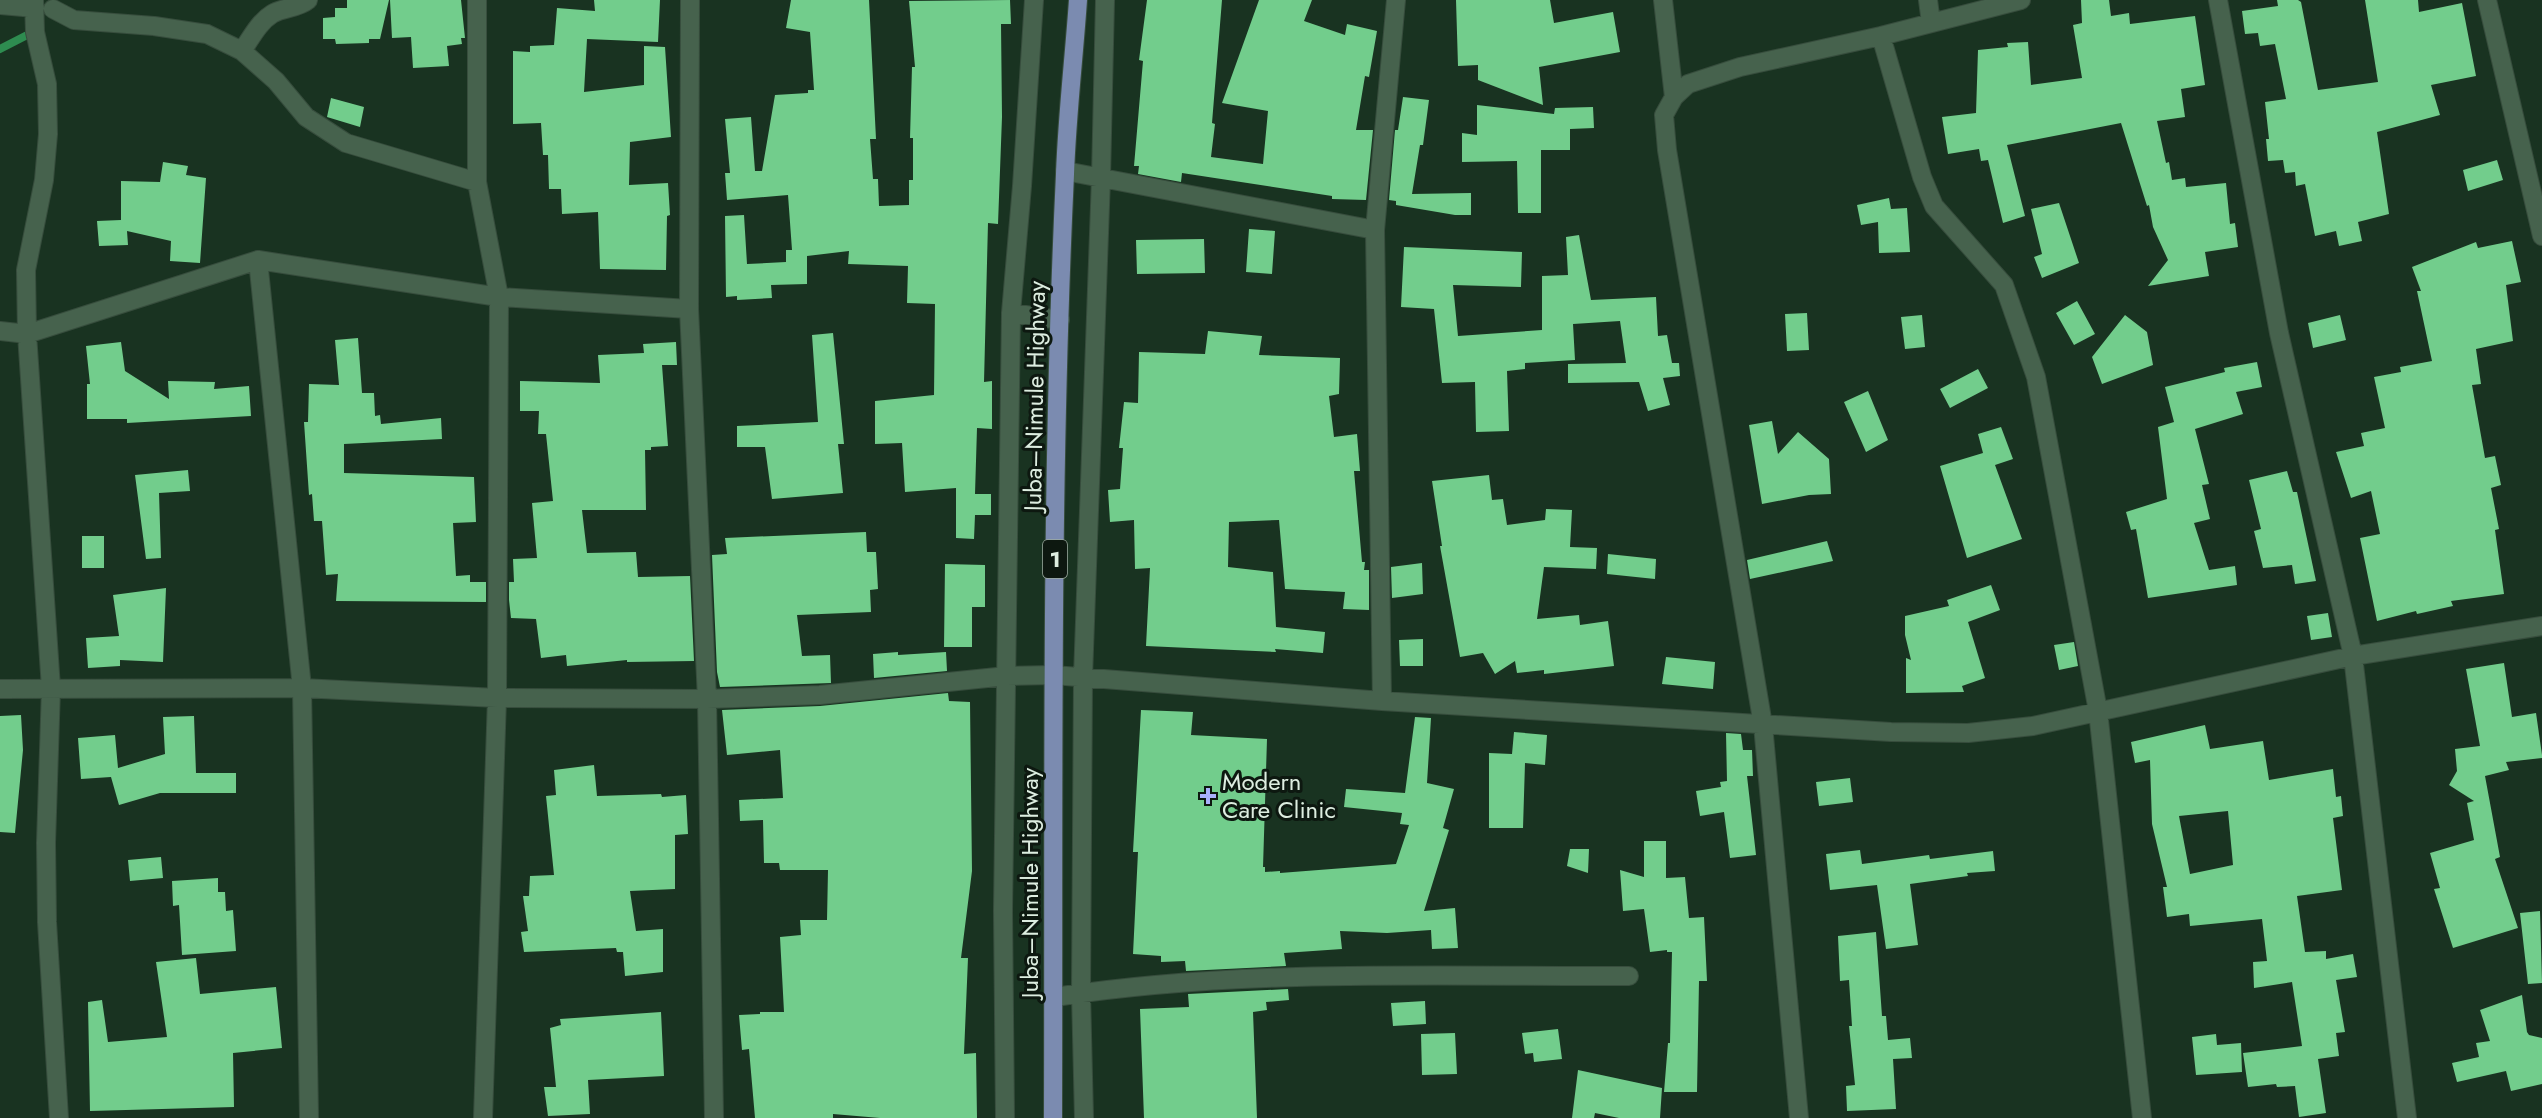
<svg xmlns="http://www.w3.org/2000/svg" width="2542" height="1118" viewBox="0 0 2542 1118" font-family="Jost,sans-serif">
<rect width="100%" height="100%" fill="#193321"/>
<g fill="none" stroke-linecap="round" stroke-linejoin="round">
<path stroke="#2e8c50" stroke-width="8" d="M0 49 35 31"/>
</g>
<path fill="#72cd8c" fill-rule="evenodd" d="M347 0H389L380 39H369V43L336 44 335 39H323V18L335 17V8H347Z
M390 0H461L465 38H461L462 44 447 46 449 66 413 68 411 37 392 38Z
M594 0H660L658 42 587 39 584 92 644 85V46L665 47 671 137 630 142 629 185 668 183 670 215 667 216 666 270 600 269 598 212 562 214 561 189H549L548 155H543L541 123 513 124V51L530 52V46L554 45 557 8 595 11Z
M791 0H869L876 139H870L873 179H878L879 206 909 205V180H913V138H910L912 67H915L909 1 1010 0 1011 24H1001L1002 117 998 224 988 223 984 382 992 381V429L977 428 975 494H991V515H975L974 539 956 538V488L905 492 902 443 875 444V401L934 395 935 304 907 303 908 266 848 264 849 251 807 256V284L771 285 772 298 737 300V296L726 297 725 216 744 215 747 264 786 262V250H792L788 195 727 200 725 173H730L725 119 751 117 755 171H762L775 95 808 93V90H814L810 32 786 28Z
M1147 0H1222L1212 123 1215 124 1211 157 1263 164 1268 111 1222 103 1259 0H1312L1304 21 1345 35 1347 24 1377 31 1369 77 1365 76 1356 130H1373L1366 200 1332 199V196L1182 173 1181 182 1138 174 1139 166H1134L1143 61 1139 60Z
M1456 0H1550L1554 23 1613 12 1620 52 1539 67 1543 105 1478 80V65L1458 66Z
M2081 0H2109L2111 16 2129 13 2130 24 2195 16 2205 85 2181 89 2185 117 2157 121 2166 163 2169 162 2172 180 2185 178 2186 187 2226 183 2230 224 2235 223 2238 247 2205 252 2209 276 2148 286 2168 260 2153 227 2149 205 2147 206 2121 123 2007 145 2025 216 2003 223 1988 160 1981 161 1979 149 1948 154 1942 117 1976 113 1978 50 2008 47 2007 43 2028 42 2031 85 2082 78 2073 25 2082 23Z
M2277 0H2298L2301 2 2318 90 2378 82 2365 0H2418L2419 12 2462 3 2476 76 2431 85 2440 115 2377 132 2389 214 2358 222 2362 241 2339 246 2336 231 2315 236 2305 184 2296 186 2295 172 2285 173 2283 160 2268 161 2266 139H2269L2265 102 2286 99 2275 44 2260 46 2258 33 2245 34 2242 11 2278 6Z
M1403 97 1429 100 1423 145H1420L1412 194 1471 193V215H1455L1396 205V201L1389 200 1395 130H1398Z
M331 98 364 107 360 127 327 117Z
M1477 105 1554 114 1555 108 1593 107 1594 128 1570 129V150H1541V213H1518L1517 161 1462 162V133L1477 135Z
M2497 160 2503 180 2468 191 2463 170Z
M163 162 188 166 186 175 206 178 200 263 170 261 171 241 127 231 128 245 99 246 97 221 121 220V181L160 182Z
M1889 198 1891 209 1907 208 1910 252 1879 253 1878 222 1861 225 1857 205Z
M2059 203 2079 263 2042 278 2034 257 2042 254 2031 209Z
M1249 229 1275 231 1272 274 1246 272Z
M1579 235 1591 300 1656 297 1658 336 1667 335 1672 363H1679L1680 376 1663 378 1670 405 1648 411 1639 382 1568 383V364L1626 363 1620 321 1573 324 1575 360 1525 363V369L1507 371 1509 431 1476 432 1475 382 1442 383 1434 309 1401 307 1404 247 1522 252 1521 287 1453 285 1458 336 1542 330V276L1568 275 1566 237Z
M1204 239 1205 273 1137 274 1136 240Z
M2512 241 2521 282 2506 285 2513 341 2476 349 2481 384 2472 385 2485 458 2495 456 2501 485 2491 488 2499 529 2495 530 2504 594 2451 601 2453 606 2417 614 2416 611 2377 621 2360 538 2380 534 2371 491 2351 498 2336 452 2364 446 2361 433 2385 428 2374 377 2401 372 2400 367 2432 361 2417 291H2421L2412 267 2476 242 2478 248Z
M2077 301 2095 334 2074 345 2056 313Z
M1807 313 1809 350 1787 351 1785 314Z
M1922 315 1925 347 1905 349 1901 317Z
M2125 315 2147 332 2153 365 2102 384 2092 357Z
M2340 315 2346 340 2313 348 2308 323Z
M1208 331 1262 336 1259 355 1340 358 1339 394 1329 396 1334 437 1357 434 1360 471H1354L1362 562H1365L1364 570H1369V610L1343 609 1345 592 1285 589 1279 520 1229 522 1228 567 1273 572 1276 627 1325 632 1323 653 1275 649 1276 652 1146 646 1150 568 1135 569 1134 520 1110 522 1108 490 1120 489 1123 448H1119L1124 402 1138 403 1139 352 1205 354Z
M833 333 844 444H838L843 493 772 499 765 447H737V426L818 422 812 335Z
M358 338 362 393H374L375 416 380 415 381 424 441 418 442 439 344 444V473L474 477 476 522 453 523 456 576 470 575V582H486V602L336 601 338 574 326 575 322 521H314L312 494 309 495 304 422H308L309 384 339 385 335 340Z
M121 342 125 371 169 399 168 381 215 382 214 389 249 386 251 416 127 423V419H87V384H90L86 346Z
M676 342 677 365H662L668 446 651 447V450H645L646 510H582L587 553 636 552 638 577 690 576 694 661 627 662V660L567 666 566 655 541 658 536 619 511 618 509 600V582H514L513 559 537 558 532 503 553 501 546 434H538L539 411H520V381L600 383 598 355 644 353 643 344Z
M2257 362 2262 387 2236 392 2243 414 2195 429 2209 484 2202 485 2210 519 2194 523 2209 570 2235 566 2237 585 2148 598 2136 529 2131 530 2126 512 2167 499 2158 427 2174 422 2165 387 2225 372 2224 368Z
M1978 369 1988 388 1950 408 1940 389Z
M1868 391 1888 440 1866 452 1844 402Z
M1772 421 1778 454 1798 432 1829 459 1831 494 1809 495 1762 504 1749 425Z
M2001 427 2013 459 1995 465 2022 539 1967 558 1940 466 1983 453 1978 434Z
M188 470 190 491 159 493 161 558 146 559 135 475Z
M2287 471 2293 492H2297L2316 581 2295 584 2292 565 2263 568 2254 531 2261 529 2249 480Z
M1489 475 1492 500 1503 499 1507 525 1545 520 1546 509 1572 510 1570 547 1597 548 1596 569 1544 567 1537 619 1579 615 1580 625 1608 621 1614 666 1544 674V670L1517 673 1515 661 1495 674 1483 653 1460 657 1440 546H1442L1432 481Z
M866 532 867 552H876L878 589 870 590 871 612 797 615 802 656 830 655 831 683 720 687 717 672 712 555 727 554 725 538Z
M82 536H104V568H82Z
M1827 541 1833 561 1750 579 1747 560Z
M1608 554 1656 559 1655 579 1607 574Z
M1422 563 1423 594 1392 598 1391 567Z
M945 564 985 565V607H972V647H944Z
M1991 585 2000 610 1968 622 1985 678 1962 686 1964 692 1906 693V658L1911 660 1905 635V616L1949 606 1947 600Z
M166 588 163 662 120 660V666L88 668 86 638 119 636 113 595Z
M2328 613 2332 637 2311 640 2307 616Z
M1423 639V666H1400L1399 640Z
M2074 642 2078 666 2059 670 2054 645Z
M898 652V655L946 652 947 671 874 678 873 654Z
M1666 657 1715 662 1713 689 1662 684Z
M2504 663 2512 717 2536 713 2542 755V758L2506 762 2509 770 2485 776 2500 857 2495 859 2518 928 2453 948 2434 889 2440 888 2430 853 2474 840 2467 803 2474 801 2449 785 2457 771 2455 749 2480 746 2466 669Z
M948 693 949 701 970 702 972 871 961 958H968L964 1054 976 1053 977 1118H880L833 1114V1118H755L749 1049 742 1050 739 1015 760 1014V1012H784L780 937 801 935 800 920H827L828 870H780L779 863H764L763 820 740 821 739 800 783 798 780 750 727 755 722 710 820 706Z
M1141 710 1193 712 1191 735 1267 739 1263 867H1265V872L1280 871V873L1396 864 1409 825 1400 824 1402 813 1344 807 1346 789 1405 793 1415 717 1431 718 1427 783 1454 789 1443 828 1449 830 1424 911 1455 908 1458 948 1432 949 1431 930 1387 933 1340 931 1342 949 1284 953 1286 966 1186 971 1185 961 1161 962V956L1133 954 1138 852H1133Z
M21 715 23 750 15 833 0 832V716Z
M194 716 196 773H236V793H160L119 805 111 777 81 779 78 738 115 735 118 768 165 754 163 717Z
M2205 725 2210 749 2263 741 2269 780 2333 769 2336 797 2341 796 2343 816 2333 818 2342 890 2297 896 2305 952 2326 951V959L2353 954 2357 977 2336 980 2345 1032 2336 1033 2339 1056 2318 1059 2326 1113 2299 1117 2295 1086 2277 1087 2276 1084 2248 1087 2243 1053 2302 1046 2292 982 2254 988 2253 962 2267 961 2262 919 2190 926 2189 914 2167 917 2163 887H2167L2152 824 2150 760 2135 763 2131 742ZM2228 811 2233 865 2190 874 2179 816Z
M1514 732 1547 735 1545 765 1525 763 1523 828H1489V753L1512 754Z
M1726 733 1741 734 1743 750H1752L1753 776H1747L1756 855 1730 858 1724 812 1700 816 1696 791 1721 787 1720 782 1727 781Z
M594 765 597 796 661 794 662 797 686 795 688 834 675 835V889L630 891 636 931 663 929V972L625 976 623 952H617L616 948 524 952 521 932 528 931 523 896H529L530 876 554 875 546 796 556 795 554 770Z
M1850 778 1853 802 1819 806 1816 782Z
M1644 841H1666V878L1685 877 1689 918 1704 917 1707 981H1699L1697 1092H1664L1668 1043H1670L1672 952H1667V950L1650 952 1644 909 1623 911 1620 870 1644 877Z
M1570 849H1589L1588 873 1567 866Z
M1860 850 1862 864 1929 855 1930 859 1993 851 1995 871 1967 873 1968 876 1910 884 1918 945 1886 949 1877 885 1830 890 1826 854Z
M161 857 163 878 130 881 128 860Z
M218 878V892H225L226 911 233 910 236 951 182 955 179 905 173 906 172 881Z
M2540 911 2542 983 2528 984 2520 913Z
M1876 932 1882 1016H1886L1888 1040 1910 1038 1912 1058 1893 1059 1896 1109 1847 1111 1846 1086 1855 1085 1849 1026H1852L1849 980 1840 981 1838 936Z
M196 958 200 994 276 987 282 1048 233 1053 234 1107 90 1111 88 1002 102 1000 108 1042 167 1037 156 962Z
M1288 989 1289 1000 1266 1002 1267 1010 1253 1012 1257 1118H1144L1140 1009 1189 1007 1188 994Z
M2522 995 2527 1032 2529 1035 2542 1038V1084L2511 1091 2506 1071 2457 1082 2452 1063 2479 1057 2476 1043 2490 1041 2480 1010Z
M1425 1001 1426 1024 1393 1026 1391 1003Z
M661 1012 664 1076 588 1080 590 1114 548 1116 544 1087H556L550 1028 561 1025 560 1019Z
M1558 1029 1562 1059 1534 1062 1533 1053 1525 1054 1522 1033Z
M1455 1033 1457 1074 1422 1075 1421 1034Z
M2216 1034 2217 1045 2241 1043 2242 1072 2196 1075 2192 1037Z
M1578 1070 1662 1088 1660 1118H1619L1595 1113 1594 1118H1572Z"/>
<g fill="none" stroke-linecap="round" stroke-linejoin="round">
<g stroke="#374d3d" stroke-width="20">
<path id="street" d="M34 0 35 32 47 84 48 134 44 180 26 270 27 334 51 688 46 843 47 922 59 1118
M477 0V182L499 297 497 698 483 1118
M690 0 689 309 707 699 714 1118
M1663 0 1674 97
M1928 0 1931 23
M2218 0 2279 333 2353 656 2407 1118
M2487 0 2542 236
M0 5 35 8
M53 9 74 20 154 26 207 34 242 51 276 81 306 117 346 143 477 182
M1881 36 1922 177 1934 206 2004 285 2036 377 2098 711 2142 1118
M242 51C251 38 259 22 272 14 283 7 297 9 308 0
M1065 171 1375 230
M258 260 302 688 309 1118
M1011 313 1060 320
M0 331 27 334 258 260 499 297 689 309
M0 689 302 688 497 698 707 699 820 695 1007 676 1053 675 1382 701 1891 732 1968 733 2033 726 2353 656 2542 626
M1382 701 1375 230 1396 0
M1055 997C1244 968 1438 977 1629 976
M1005 1118 1003 911 1011 313 1022 186 1034 0
M1084 1118 1081 993 1083 677 1101 178 1105 0
M1799 1118 1763 725 1667 150 1664 115 1674 97 1688 84 1740 67 1881 36 2021 0"/>
</g>
<g stroke="#374d3d" stroke-width="20">
<path id="primary" d="M1053 1118C1054 803 1050 488 1065 174 1067 116 1074 58 1078 0"/>
</g>
<use href="#street" stroke="#46624d" stroke-width="18"/>
<use href="#primary" stroke="#7b8bb0" stroke-width="18"/>
</g>
<path fill="#a9b0fc" stroke="#0d1810" stroke-width="2" d="M1205 787h6v6h6v6h-6v6h-6v-6h-6v-6h6z"/>
<g text-anchor="middle" stroke-width="6" stroke-linejoin="round" paint-order="stroke">
<rect fill="#0d1810" stroke="#9fada2" stroke-width="1.5" x="1043" y="540" width="24" height="38" rx="4.5"/>
<g font-size="22" font-weight="bold" fill="#ddede0">
<text x="1055" y="567">1</text>
</g>
<g font-size="24" fill="#ddede0" stroke="#0d1810">
<text transform="translate(1035 396) rotate(-89)" y="8">Juba–Nimule Highway</text>
<text transform="translate(1030 883) rotate(-90)" y="8">Juba–Nimule Highway</text>
</g>
<g font-size="24" fill="#ddede0" stroke="#0d1810" text-anchor="start">
<text x="1222" y="790">Modern<tspan x="1222" dy="28">Care Clinic</tspan></text>
</g>
</g>
</svg>
